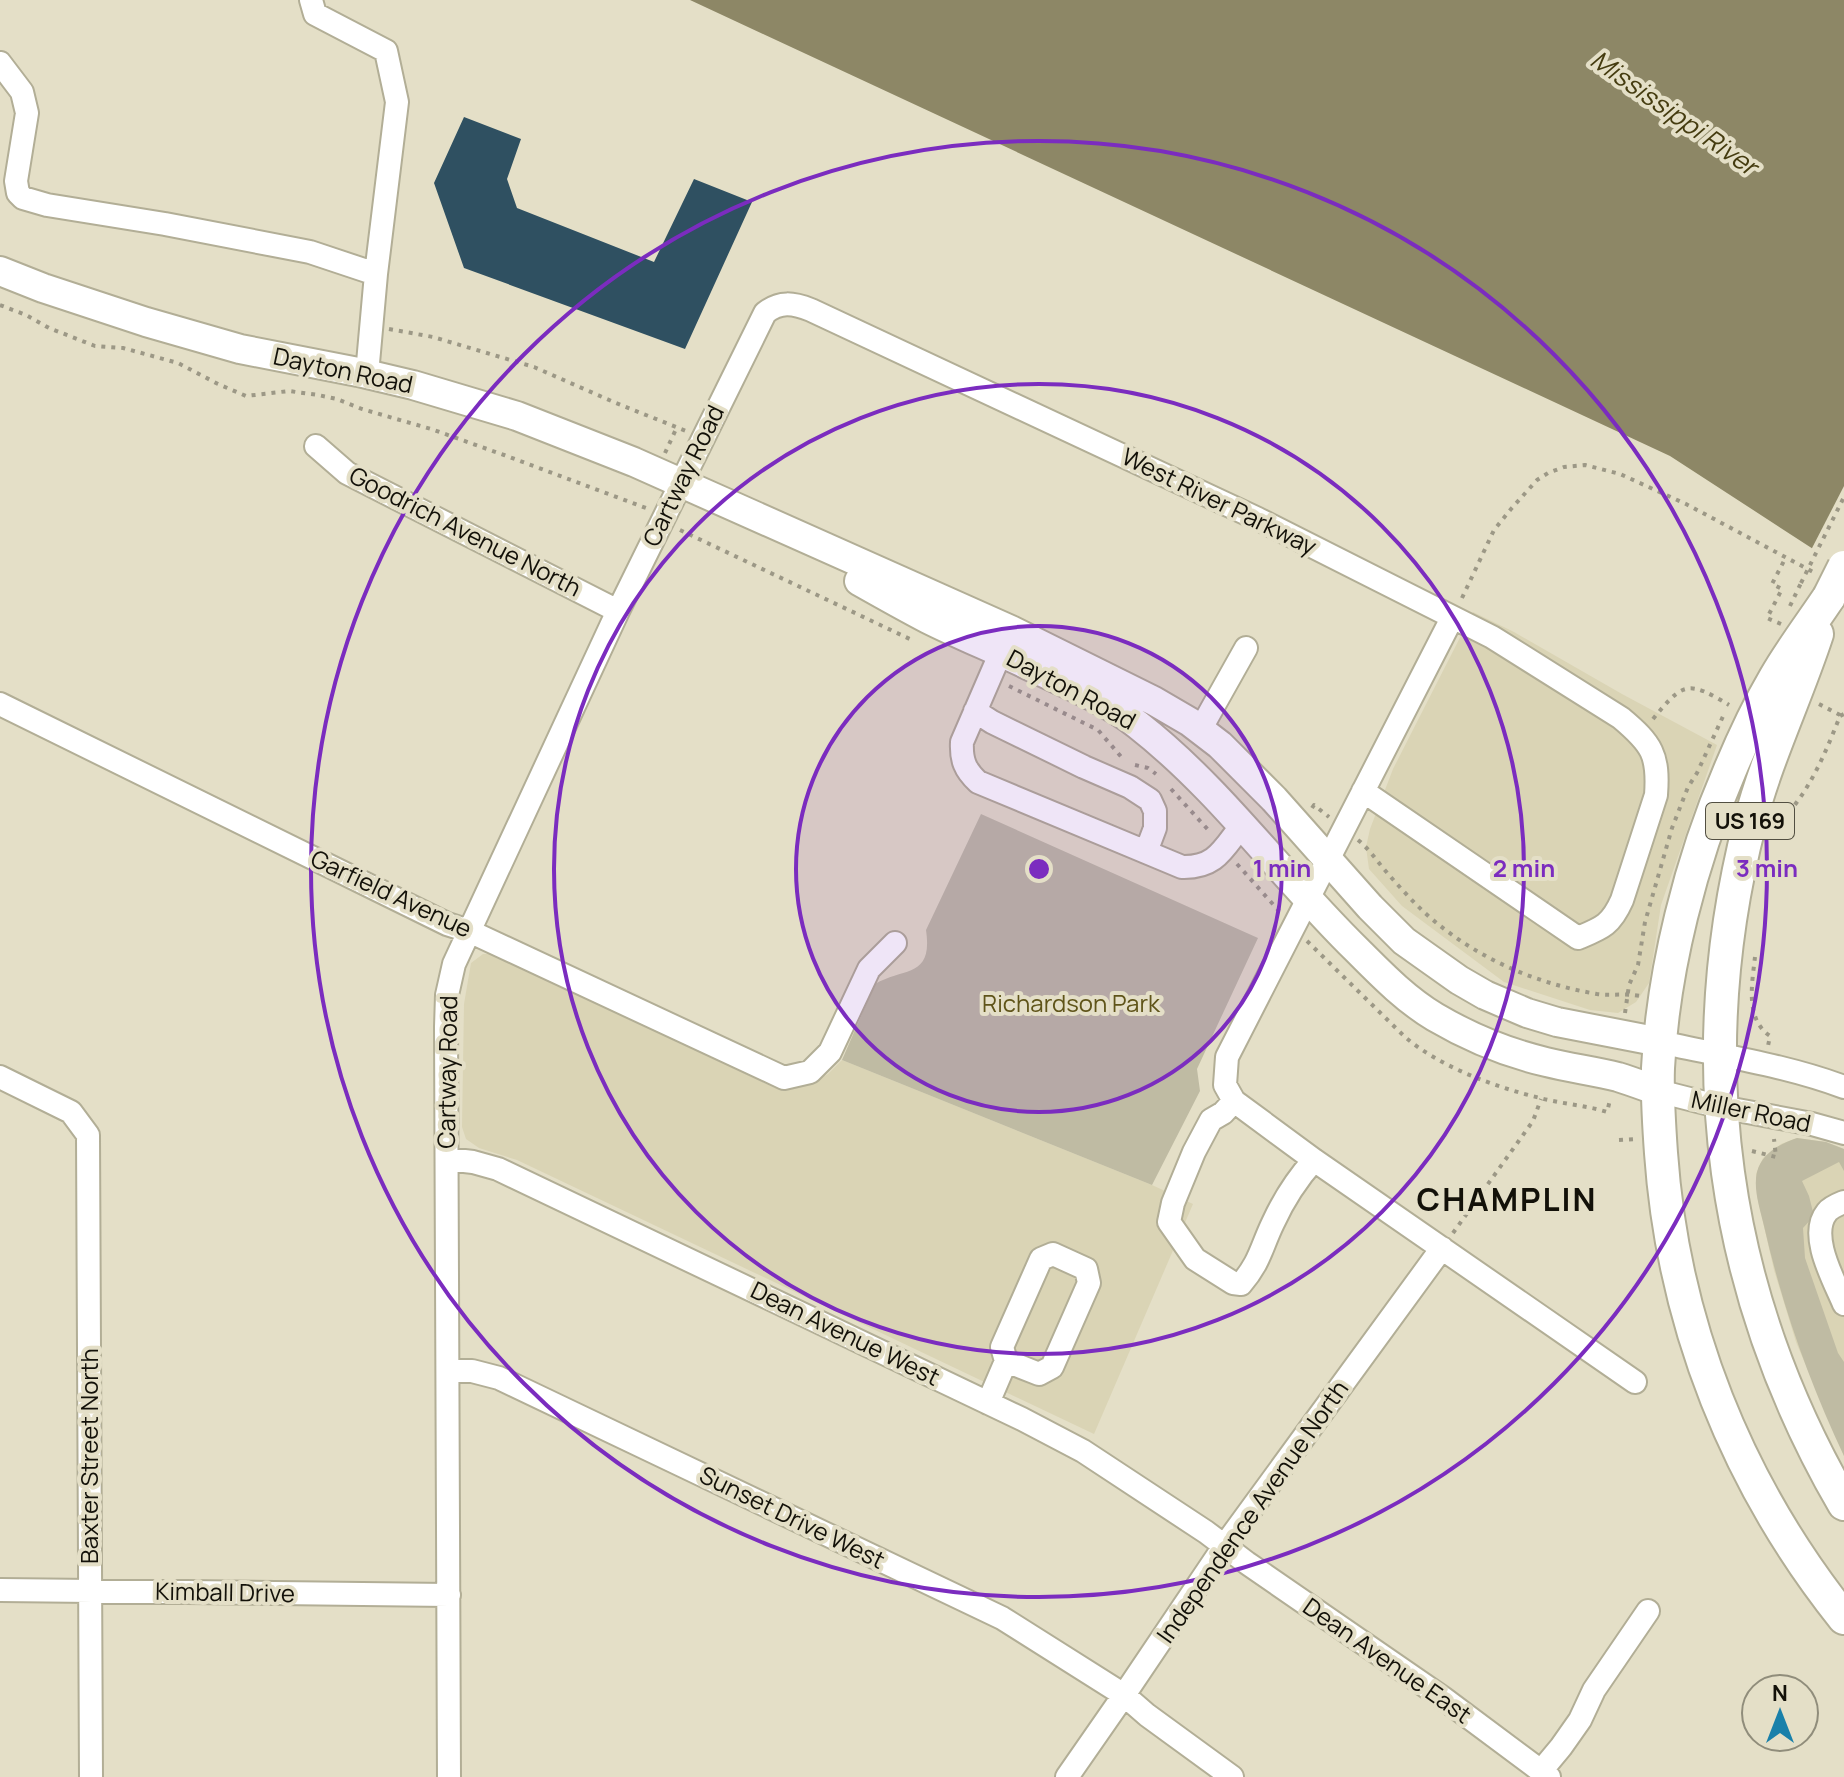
<svg xmlns="http://www.w3.org/2000/svg" width="1844" height="1777" viewBox="0 0 1844 1777" font-family="Manrope,sans-serif">
<rect width="100%" height="100%" fill="#e4dfc7"/>
<path fill="#dad4b5" d="M1473 612 1514 632 1622 694 1717 745 1661 905 1649 983 1636 1002 1618 1013 1590 1010 1504 982 1402 906 1369 869 1366 847 1370 829 1393 769Z
M483 954H496L775 1088 790 1089 810 1084 828 1074 842 1060 1152 1185 1193 1204 1094 1434 517 1160 479 1148 466 1139 462 1127 464 1004 471 963Z
M1797 1138 1826 1142 1844 1149V1456L1796 1342 1774 1270 1757 1196 1756 1174 1763 1158 1781 1144Z"/>
<path fill="#bfbba3" d="M981 814 1258 938 1197 1069 1200 1091 1152 1185 842 1060 875 984C905 967 933 978 926 930Z
M1797 1138 1826 1142 1844 1149V1171L1839 1162 1802 1181 1809 1196 1814 1216 1803 1228 1805 1258 1838 1353 1844 1362V1456C1809 1382 1782 1305 1764 1226 1760 1209 1753 1189 1757 1172 1762 1153 1780 1144 1797 1138Z"/>
<path fill="#8d8766" d="M690 0H1844V569L1670 456Z"/>
<path fill="#e4dfc7" d="M1844 486V573L1810 552Z"/>
<path fill="#2f5061" d="M464 117 521 139 507 179 517 208 654 262 694 179 752 202 685 349 464 268 434 183Z"/>
<g fill="none" stroke-linecap="round" stroke-linejoin="round">
<g stroke="#b2ae96" stroke-width="26">
<path id="minor" d="M311 0 315 14 386 51 397 102 376 274
M0 63 22 92 27 113 16 181 18 193 23 198 47 205 165 224 310 252 376 274 367 374
M316 446 347 473 618 611
M1452 618 1227 1057 1225 1085 1234 1101 1314 1160 1635 1382
M1007 638 962 742C961 760 965 770 978 782L1182 867C1216 868 1223 849 1242 825
M0 704 447 924 469 931 784 1078 810 1072 830 1052 869 969 895 943
M975 711 992 722 1084 767 1130 787 1150 800 1155 811V828L1146 852
M1200 730 1246 648
M1660 1042C1722 1056 1785 1065 1844 1087
M0 1077 71 1112 88 1135 91 1777
M1658 1091 1721 1107 1812 1124 1844 1133
M1234 1101 1223 1113 1211 1120 1194 1152 1173 1203 1169 1222 1195 1259 1233 1283 1241 1284C1260 1262 1261 1248 1273 1223 1283 1201 1297 1179 1314 1160
M447 1159 473 1162 498 1169 1022 1419 1083 1451 1206 1532 1247 1563 1443 1698 1549 1777
M1844 1202C1839 1204 1831 1207 1827 1212 1808 1235 1834 1280 1844 1304
M448 1371H472L499 1378 1002 1618 1124 1695 1147 1715 1232 1777
M988 1403 1006 1361 1002 1347 1041 1259 1053 1254 1086 1269 1089 1283 1052 1367 1039 1374 1006 1361
M0 1590 449 1595
M1541 1771 1561 1747 1580 1720 1594 1690 1648 1611
M449 1777 446 1027 447 995 454 964 618 611 765 313C780 301 793 303 811 310L1258 519 1492 637 1621 718C1652 744 1659 755 1656 795L1622 900C1611 925 1602 928 1578 938L1363 791
M1067 1777 1124 1695 1225 1545 1442 1248"/>
</g>
<g stroke="#b2ae96" stroke-width="32">
<path id="major" d="M0 271 43 288 146 322 240 349 358 372 413 385 517 416 634 462 1011 630 1154 701 1190 722 1220 745 1274 799 1370 907 1404 941 1459 980 1485 995 1527 1013 1557 1022 1660 1042
M859 581C882 594 905 607 928 619 964 637 1002 652 1038 670 1072 686 1109 702 1138 725 1221 790 1282 877 1357 950 1381 974 1405 999 1435 1017 1469 1037 1508 1053 1546 1062 1570 1068 1594 1071 1618 1077 1631 1081 1644 1086 1658 1091"/>
</g>
<g stroke="#b2ae96" stroke-width="36">
<path id="highway" d="M1829 597C1811 624 1791 650 1775 678 1758 707 1743 739 1730 770 1691 860 1663 970 1658 1068 1657 1096 1659 1125 1661 1153 1673 1324 1737 1484 1844 1618
M1817 634C1796 698 1767 757 1750 822 1689 1060 1721 1292 1844 1504"/>
</g>
<path stroke="#9c9886" stroke-width="4" stroke-dasharray="4 6" stroke-linecap="butt" d="M0 305 26 315 49 328 95 346 123 348 178 363 218 384 246 396 289 391 318 395 337 399 362 409 431 429 504 455 646 508
M389 329 433 337 534 367 616 403 686 431
M665 453 677 427
M680 530 914 641
M1462 598 1494 530 1511 509 1537 480 1548 473 1564 467 1585 465 1620 474 1686 504 1815 573
M1790 606 1801 583
M1781 624 1767 618 1782 589 1772 584 1786 557
M1009 686 1098 730 1124 760
M1819 704 1840 715
M1653 719C1683 682 1688 680 1729 705
M1135 765 1148 768 1156 774
M1171 789 1211 833
M1312 808 1314 805 1329 817
M1779 811 1788 813C1812 786 1827 749 1840 716L1844 714
M1358 840C1368 848 1375 858 1383 868 1396 883 1410 899 1425 913 1474 957 1533 983 1597 994 1611 996 1624 993 1640 996
M1237 864 1279 911
M1307 941 1405 1037C1440 1067 1495 1087 1540 1098 1562 1104 1585 1105 1607 1112L1610 1100
M1755 957C1752 984 1745 1019 1770 1036L1768 1046
M1625 1013 1629 985 1638 965 1645 922 1672 828 1688 787 1697 773 1725 712
M1619 1140 1636 1139
M1752 1151 1776 1157 1774 1139
M1453 1233 1533 1121 1541 1099"/>
<use href="#minor" stroke="#fff" stroke-width="22"/>
<use href="#major" stroke="#fff" stroke-width="28"/>
<use href="#highway" stroke="#fff" stroke-width="32"/>
<g stroke="#b2ae96" stroke-width="36" stroke-linecap="butt">
<path id="highway-bridge" d="M1829 597 1844 567"/>
</g>
<path stroke="#9c9886" stroke-width="4" stroke-dasharray="4 6" stroke-linecap="butt" d="M1801 583 1844 497"/>
<use href="#highway-bridge" stroke="#fff" stroke-width="32"/>
</g>
<circle cx="1039" cy="869" r="243" fill="#7b2cbf" fill-opacity=".12"/>
<g fill="none" stroke="#7b2cbf" stroke-width="4">
<circle cx="1039" cy="869" r="243"/>
<circle cx="1039" cy="869" r="485"/>
<circle cx="1039" cy="869" r="728"/>
</g>
<g text-anchor="middle" stroke-width="8" stroke-linejoin="round" paint-order="stroke">
<rect fill="#e4dfc7" stroke="#524f42" stroke-width="2" x="1706" y="803" width="88" height="36" rx="6"/>
<g font-size="22" font-weight="bold" fill="#131109">
<text x="1750" y="829">US 169</text>
</g>
<g font-size="24" fill="#131109" stroke="#e4dfc7">
<text transform="translate(343 371) rotate(12)" y="8">Dayton Road</text>
<text transform="translate(684 476) rotate(-64)" y="8">Cartway Road</text>
<text transform="translate(1219 502) rotate(26)" y="8">West River Parkway</text>
<text transform="translate(465 532) rotate(27)" y="8">Goodrich Avenue North</text>
<text transform="translate(1071 690) rotate(28)" y="8">Dayton Road</text>
<text transform="translate(391 894) rotate(25)" y="8">Garfield Avenue</text>
<text transform="translate(448 1072) rotate(-89)" y="8">Cartway Road</text>
<text transform="translate(1751 1112) rotate(12)" y="8">Miller Road</text>
<text transform="translate(845 1334) rotate(26)" y="8">Dean Avenue West</text>
<text transform="translate(90 1456) rotate(-90)" y="8">Baxter Street North</text>
<text transform="translate(1253 1512) rotate(-55)" y="8">Independence Avenue North</text>
<text transform="translate(792 1518) rotate(26)" y="8">Sunset Drive West</text>
<text transform="translate(225 1593) rotate(1)" y="8">Kimball Drive</text>
<text transform="translate(1387 1661) rotate(35)" y="8">Dean Avenue East</text>
</g>
<g font-size="24" fill="#5f5419" stroke="#e4dfc7">
<text x="1071" y="1012">Richardson Park</text>
</g>
<g font-size="26" font-style="italic" fill="#453c10" stroke="#e4dfc7">
<text transform="translate(1674 113) rotate(35)" y="9">Mississippi River</text>
</g>
<g font-size="32" font-weight="bold" letter-spacing="2" fill="#131109" stroke="#e4dfc7">
<text x="1507" y="1211">CHAMPLIN</text>
</g>
</g>
<circle cx="1039" cy="869" r="12" fill="#7b2cbf" stroke="#e4dfc7" stroke-width="4"/>
<g font-size="24" text-anchor="middle" font-weight="bold" fill="#7b2cbf" stroke="#e4dfc7" stroke-width="8" stroke-linejoin="round" paint-order="stroke">
<text x="1282" y="877">1 min</text>
<text x="1524" y="877">2 min</text>
<text x="1767" y="877">3 min</text>
</g>
<g transform="translate(1780 1713)"><circle r="38" fill="#e4dfc7" stroke="#908d7b" stroke-width="2"/>
<path d="M0-6L14 30L0 20L-14 30Z" fill="#1980aa"/>
<text y="-12" font-size="22" font-weight="bold" text-anchor="middle" fill="#131109">N</text>
</g>
</svg>
